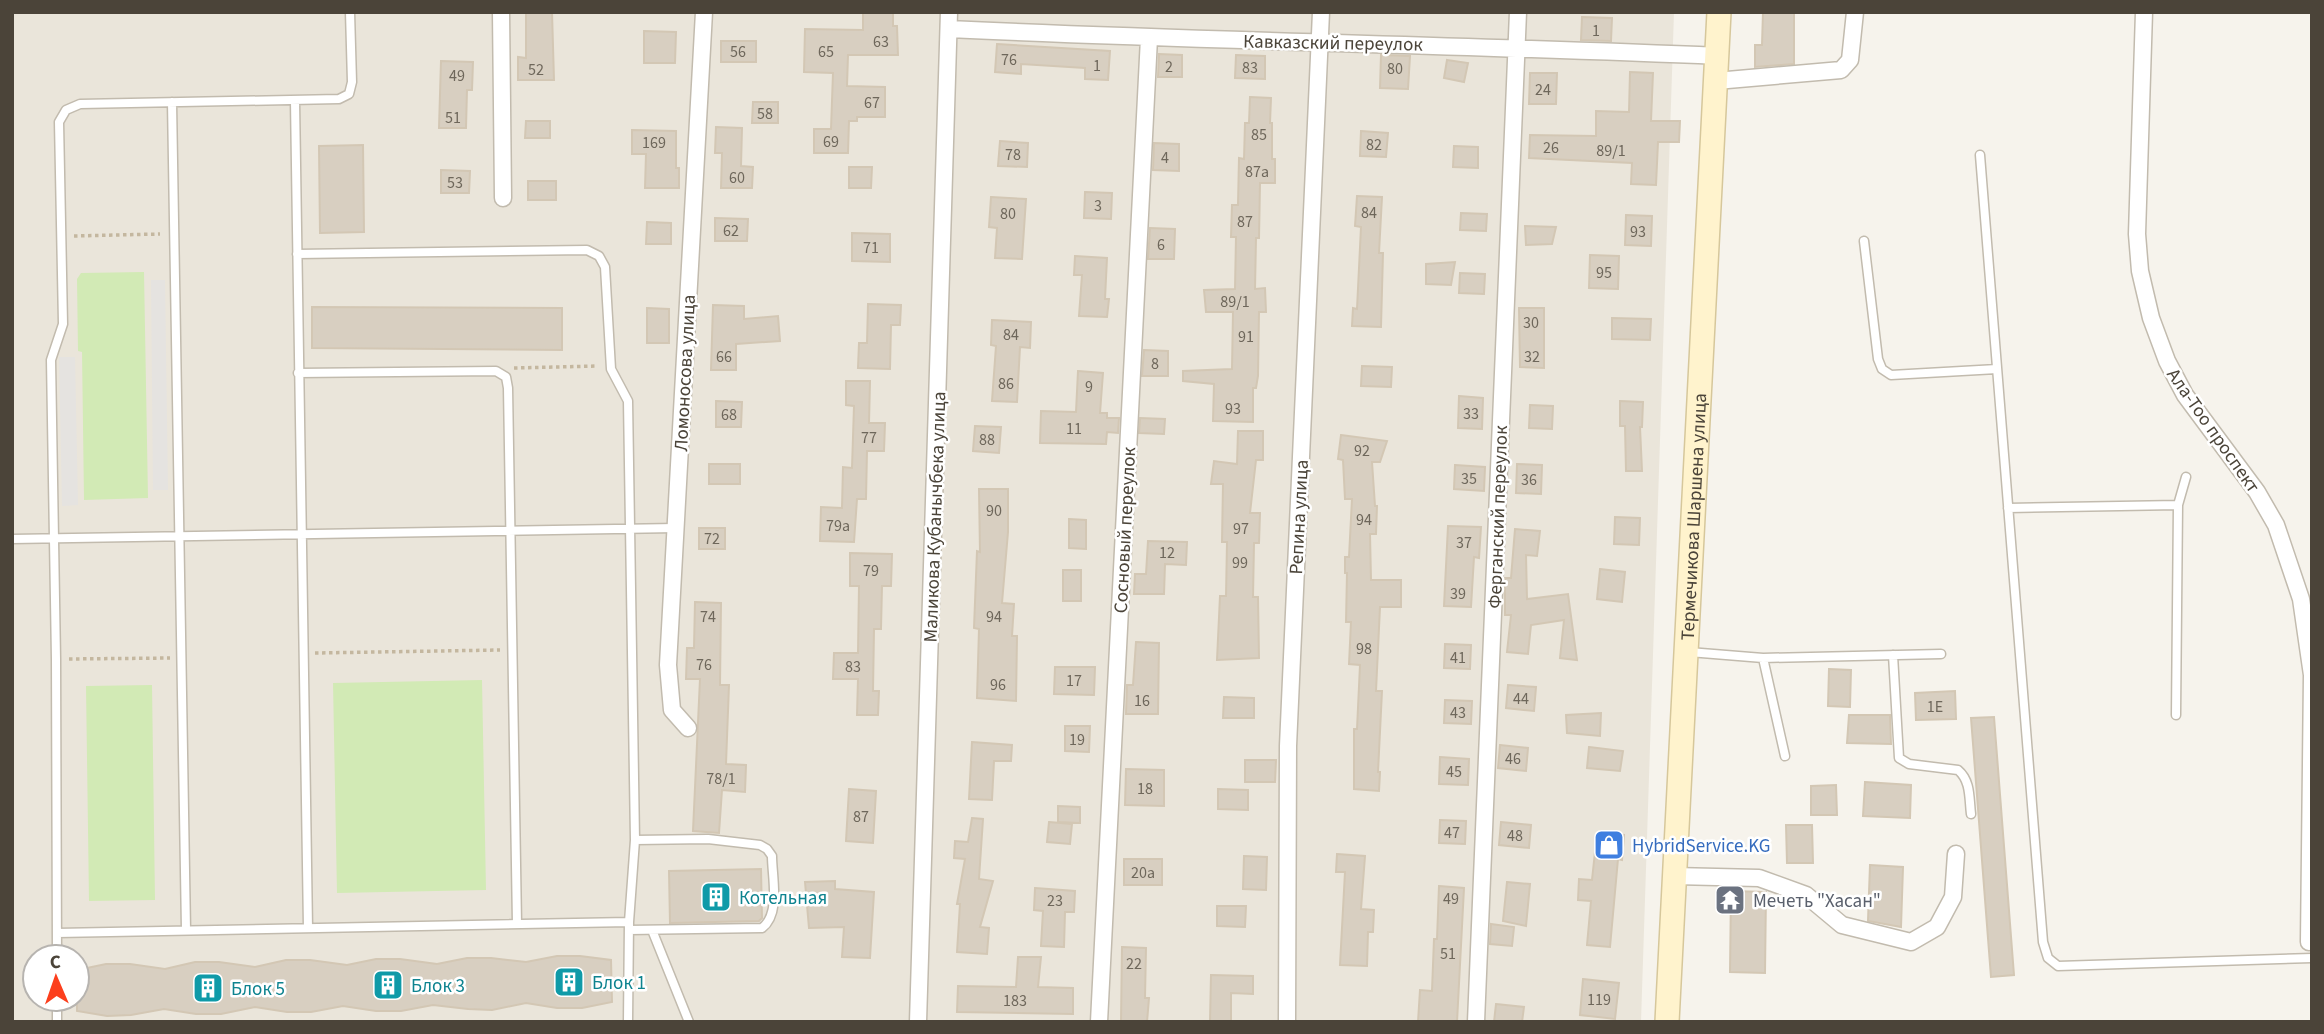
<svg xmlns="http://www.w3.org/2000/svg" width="2324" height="1034" viewBox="0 0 2324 1034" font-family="'Source Sans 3',sans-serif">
<rect width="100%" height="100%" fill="#f6f3ec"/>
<path fill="#eae5da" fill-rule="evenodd" d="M12 12H1674L1641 1022H12ZM35 957H77V999H35Z"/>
<path fill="#d2eab5" d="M144 272 148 498 84 500 82 352 78 351 77 279 81 273Z
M482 680 486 890 337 893 333 683Z
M152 685 155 900 89 901 86 686Z"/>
<path fill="#e5e3e0" d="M151 280H165L168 490H153Z
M59 357H75L78 505 62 506Z"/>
<path fill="#d8cfc1" stroke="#d3c7b4" stroke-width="2" d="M526 12H552L554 80H518V57L526 58Z
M863 12H893V26H897L898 55H848L847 86 885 87V117H857V121H849L848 153H814V129H831L833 73 804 72 805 29 863 30Z
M1763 12H1794V64L1755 67V45H1762Z
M1582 17 1612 18 1611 41 1581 40Z
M644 31 676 32 675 63H644Z
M721 41H756V62H721Z
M997 44 1110 51 1108 80 1085 79V68L1021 64V74L995 72Z
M1159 54 1182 55V77H1158Z
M1236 55 1265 56V79L1235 78Z
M1381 55 1410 56 1408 89 1380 88Z
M1447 60 1468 63 1464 82 1444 78Z
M441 61 473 62 472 90H467L466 128H439Z
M1630 72 1653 73 1651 121H1680L1679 142H1658L1656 185 1631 184 1632 163 1529 158 1530 135 1596 136V111L1629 112Z
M1530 73H1557L1556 104H1529Z
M1250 97 1271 98 1270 123H1272V159H1275V183H1260L1259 238H1256L1255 289 1265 288 1266 312H1259L1258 376 1256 388H1253V422L1213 421 1214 384 1183 381V371L1232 369 1233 312H1206L1204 290 1235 289 1236 237H1231L1232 205H1238L1239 158 1244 159 1245 123H1249Z
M753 102H778V123H752Z
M526 121H550V138H525Z
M716 127 742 128 741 166 753 167 752 188H721L722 153H715Z
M632 130 676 131V168H679V188H645L646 154H632Z
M1361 131 1388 133 1386 157 1360 156Z
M1000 141 1028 143 1027 167 998 166Z
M1154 143 1179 144V171L1153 170Z
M363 145 364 232 320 233 319 146Z
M1454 146 1478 147V168L1453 167Z
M849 167H872L871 188H849Z
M441 170 470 171 469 193H441Z
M528 181H556V200H528Z
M1085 192 1112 193 1111 219 1084 218Z
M1357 196 1382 197 1379 253H1383L1381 327 1352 326 1353 308 1357 309 1361 227 1355 226Z
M991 197 1026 199 1022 259 995 258 997 228 989 227Z
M1461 213 1487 214 1486 231 1460 230Z
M1626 215 1652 216 1651 246 1625 245Z
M715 218 748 219 747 241H715Z
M647 222 671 223V244H646Z
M1525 226 1556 227 1552 244 1526 245Z
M1150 228 1175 229 1174 259H1148Z
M852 233 890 234V262L852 261Z
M1590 255 1619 256 1618 289 1589 288Z
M1075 256 1107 258 1105 299H1109L1107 317 1079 316 1082 275H1074Z
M1455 262 1451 285 1426 284V264Z
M1460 273 1485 274 1484 294 1459 293Z
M868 304 901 305 900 325H891L890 369 858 368 859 343H867Z
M713 305 744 306V319L778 316 780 341 736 344V370H711Z
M312 307 562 308V350L312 348Z
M647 308 669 309V343H647Z
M1519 308H1544V368L1520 367Z
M1612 318 1651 319 1650 340 1612 339Z
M992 320 1031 322 1030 348 1020 347 1017 402 992 401 996 346 991 345Z
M1144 350 1168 351V376H1142Z
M1362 366 1392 367 1391 387 1361 386Z
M1078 371 1103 373 1100 413H1107V418H1119L1118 433 1107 432 1106 444 1040 443 1041 411 1076 412Z
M846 381H870L869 423H885L884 451H867L866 499H857L854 542 820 541 821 507 842 508 843 467 852 468 854 406 846 405Z
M1459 396 1483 398 1482 429 1458 428Z
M716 401 742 402 741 427H716Z
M1620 401 1643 402 1642 427H1640L1642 471H1626L1625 426H1620Z
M1530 405 1553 406 1552 429 1529 428Z
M1140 418 1165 419 1164 434 1139 433Z
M975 426 1001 427 999 453 973 451Z
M1238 431H1263V460H1256L1250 513H1260L1259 543H1254L1253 597H1258L1259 658 1217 660 1220 596H1226L1227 542H1222L1223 484H1211L1214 461 1237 464Z
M1341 435 1387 441 1380 462H1372L1375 506H1377L1376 534H1370L1371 580H1401V607H1380L1376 691H1382L1378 772H1380L1379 791 1354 789V729H1357L1360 665 1349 664 1351 622H1346L1347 573H1345V557H1349L1352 499H1345L1343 460 1338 459Z
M709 464H740V484H709Z
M1517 464 1542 465 1541 494 1516 493Z
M1455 465 1485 467 1484 491 1454 489Z
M979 489H1008V532L1002 603 1014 604 1012 636H1017L1016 701 977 698 979 629 974 628 977 551 980 552Z
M1615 517 1640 518 1639 545 1614 544Z
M1069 519 1086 520V549L1069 548Z
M1448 526 1481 527 1479 558 1474 557 1471 607 1444 606Z
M699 528H725V549H699Z
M1515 529 1540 531 1537 556 1526 555 1527 599 1568 594 1577 660 1560 658 1564 620 1531 625 1528 654 1507 652 1511 615H1505V578H1511Z
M1148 541 1187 542 1186 565 1165 564 1164 594H1134L1135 574H1146Z
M850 553 892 554 891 586H882L881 629H874L873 691H879L878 715H857L858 679H833L834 653H858L859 586H850Z
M1600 569 1625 572 1622 602 1597 599Z
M1063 570H1081V601H1063Z
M695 602 721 603 720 685H729L726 764 746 765 745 792 722 790 719 833 693 831 700 679H686L687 648H694Z
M1136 642 1159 643 1158 714H1126L1127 685H1133Z
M1445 644 1471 645 1470 669 1444 668Z
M1055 667H1095L1094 695 1054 694Z
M1829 669 1851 670 1850 707 1828 706Z
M1508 685 1536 687 1534 711 1506 708Z
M1955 691 1956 719 1916 720 1915 693Z
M1224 697 1254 698V718H1223Z
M1445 700 1472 701 1471 724 1444 723Z
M1601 713 1600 736 1567 733 1566 715Z
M1849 715H1890L1891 744 1847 743Z
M1994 717 2014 975 1991 977 1971 718Z
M1065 726H1090L1089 752 1065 751Z
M972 742 1012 745 1011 761H994L992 800 969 799Z
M1500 745 1528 748 1526 771 1498 768Z
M1589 747 1623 751 1620 771 1587 768Z
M1440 757 1469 759 1468 785 1439 784Z
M1245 760H1276L1275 782H1245Z
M1126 769 1164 770V806L1125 805Z
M1865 782 1911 785 1910 818 1863 816Z
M1836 785 1837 815H1811V786Z
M849 789 876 791 873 843 846 841Z
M1218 789 1248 790V810L1218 809Z
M1058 806 1080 807V823L1058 822Z
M972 818 983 819 979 879 993 881 980 927 989 928 987 954 957 952 960 904H957L965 859 954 858 955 841 968 842Z
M1440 820 1466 821 1465 844 1439 843Z
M1049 822 1072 824 1070 844 1047 842Z
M1501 822 1531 825 1529 848 1499 845Z
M1786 825H1812L1813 863H1787Z
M1597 833 1624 835 1622 860 1618 859 1610 947 1587 945 1591 901 1578 900 1579 879 1592 880Z
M1337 854 1365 856 1361 909 1374 910 1373 932H1368L1367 966 1340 965 1345 872H1336Z
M1244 856 1267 857 1266 890 1243 889Z
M1124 859H1162V885H1124Z
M1870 865 1903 867 1901 927 1868 921Z
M761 869 762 918 759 921 670 923 669 871Z
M835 881V889L874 892 870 958 842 957 844 927 809 928 805 882Z
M1507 882 1530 884 1526 926 1503 921Z
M1439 886 1464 888 1457 1022H1418L1420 990 1432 991 1434 939H1437Z
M1035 888 1075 891 1074 912H1065L1064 947 1041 946 1043 911 1034 910Z
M1731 891 1766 892 1765 973 1730 972Z
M1217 906H1246L1245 927 1217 926Z
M1491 924 1514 927 1512 946 1490 944Z
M1122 947 1146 948 1145 998H1149L1147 1022H1121Z
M557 956H580L611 960 612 1002 582 1008H557L526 1003 492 1010 468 1009 433 1005 401 1011H376L343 1006 311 1012H287L255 1007 221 1014H196L164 1009 131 1015 107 1016 77 1011V970L106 964H130L165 969 195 962H219L255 967 286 960H310L347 965 376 959H400L437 964 467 958H491L526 962Z
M1018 957H1041L1038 987 1073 988V1014L957 1012 958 986 1016 987Z
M1211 975 1253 976V994L1231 993V1022H1210Z
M1583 979 1619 983 1615 1019 1580 1015Z
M1496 1004 1524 1007 1522 1022H1494Z"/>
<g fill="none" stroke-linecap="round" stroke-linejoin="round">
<g stroke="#c2bbae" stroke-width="11">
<path id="lane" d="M295 101 308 928
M172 102 186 930
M1980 155 2043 942 2048 958 2058 966 2312 958
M1864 241 1878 359 1882 369 1891 375 1997 369
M297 254 587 250 599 256 605 267 611 369 628 401 635 840 629 922 628 1022
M298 373 496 371 506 377 508 388 517 924
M2008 508 2178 505
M12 539 676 528
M1689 652 1763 658 1941 654
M1893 655 1899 758 1909 764 1958 770C1971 781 1969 798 1971 814
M1763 658 1785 756
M2176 715 2178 505 2186 477
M629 930 762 928C781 914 772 877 772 856L767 849 760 845 708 839 635 840
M652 930 689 1022
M57 933 629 922
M57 957 56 659 51 360 63 324 59 122 66 110 80 104 339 99 349 94 352 82 350 12
M57 999V1022"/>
</g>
<g stroke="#c2bbae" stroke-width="19">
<path id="street" d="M501 12 503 198
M2144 12 2137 234 2140 271 2151 318 2167 361 2185 395 2257 492 2276 525 2301 599 2312 675
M949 29C1205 41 1461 45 1718 56
M1716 81 1841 70 1850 60 1855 12
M688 728 672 710 668 665 704 12
M1674 876 1759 878 1806 895 1842 925 1911 942 1937 927 1953 897 1956 854
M2309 942 2312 675
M918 1022 949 12
M1099 1022 1149 38
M1287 1022 1288 746 1321 12
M1476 1022 1518 12"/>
</g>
<g stroke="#d6c79b" stroke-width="26">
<g id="secondary">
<path id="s1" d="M1667 1022 1719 12"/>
</g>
</g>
<path stroke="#c4b79f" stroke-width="3.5" stroke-dasharray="3.5 3.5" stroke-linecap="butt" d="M74 236 160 234
M514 368 597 366
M315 653 500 650
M69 659 170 658"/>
<use href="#lane" stroke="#fff" stroke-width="8"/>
<use href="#street" stroke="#fff" stroke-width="16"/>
<use href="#secondary" stroke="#fff3cd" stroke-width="23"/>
</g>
<defs>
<g id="shop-square" transform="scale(1.575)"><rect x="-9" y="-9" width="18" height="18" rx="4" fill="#3f7fe0" stroke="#fff"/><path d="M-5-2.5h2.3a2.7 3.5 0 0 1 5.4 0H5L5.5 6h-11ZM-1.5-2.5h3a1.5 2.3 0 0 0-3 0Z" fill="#fff"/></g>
<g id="building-square" transform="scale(1.575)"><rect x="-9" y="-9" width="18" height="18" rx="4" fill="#0f9aa8" stroke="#fff"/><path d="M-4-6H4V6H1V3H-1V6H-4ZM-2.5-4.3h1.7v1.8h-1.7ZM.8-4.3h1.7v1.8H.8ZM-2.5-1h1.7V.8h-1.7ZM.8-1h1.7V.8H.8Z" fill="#fff"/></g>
<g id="temple-square" transform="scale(1.575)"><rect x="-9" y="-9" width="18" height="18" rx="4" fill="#6b7280" stroke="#fff"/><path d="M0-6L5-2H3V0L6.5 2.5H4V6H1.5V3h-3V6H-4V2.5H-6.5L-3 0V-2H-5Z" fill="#fff"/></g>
</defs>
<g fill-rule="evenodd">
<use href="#shop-square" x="1609" y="845"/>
<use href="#building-square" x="716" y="897"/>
<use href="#temple-square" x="1730" y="900"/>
<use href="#building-square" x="569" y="982"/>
<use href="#building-square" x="388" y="985"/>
<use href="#building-square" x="208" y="988"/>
</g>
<g text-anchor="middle" stroke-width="5" stroke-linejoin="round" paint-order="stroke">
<g font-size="16" fill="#6e675b">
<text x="1596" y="36">1</text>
<text x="881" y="47">63</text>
<text x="738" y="57">56</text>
<text x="826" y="57">65</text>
<text x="1009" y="65">76</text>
<text x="1097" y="71">1</text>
<text x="1169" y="72">2</text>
<text x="1250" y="73">83</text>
<text x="1395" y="74">80</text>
<text x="536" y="75">52</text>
<text x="457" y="81">49</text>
<text x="1543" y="95">24</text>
<text x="872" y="108">67</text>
<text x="765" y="119">58</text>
<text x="453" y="123">51</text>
<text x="1259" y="140">85</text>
<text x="831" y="147">69</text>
<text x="654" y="148">169</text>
<text x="1374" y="150">82</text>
<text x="1551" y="153">26</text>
<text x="1611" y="156">89/1</text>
<text x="1013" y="160">78</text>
<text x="1165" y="163">4</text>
<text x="1257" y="177">87а</text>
<text x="737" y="183">60</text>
<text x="455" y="188">53</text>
<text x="1098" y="211">3</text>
<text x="1369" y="218">84</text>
<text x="1008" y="219">80</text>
<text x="1245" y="227">87</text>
<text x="731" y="236">62</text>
<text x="1638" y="237">93</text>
<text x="1161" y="250">6</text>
<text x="871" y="253">71</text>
<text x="1604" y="278">95</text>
<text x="1235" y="307">89/1</text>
<text x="1531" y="328">30</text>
<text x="1011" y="340">84</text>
<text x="1246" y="342">91</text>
<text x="724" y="362">66</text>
<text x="1532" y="362">32</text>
<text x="1155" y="369">8</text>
<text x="1006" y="389">86</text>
<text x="1089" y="392">9</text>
<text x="1233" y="414">93</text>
<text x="1471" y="419">33</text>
<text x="729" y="420">68</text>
<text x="1074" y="434">11</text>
<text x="869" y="443">77</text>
<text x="987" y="445">88</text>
<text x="1362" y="456">92</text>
<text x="1469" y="484">35</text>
<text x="1529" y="485">36</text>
<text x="994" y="516">90</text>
<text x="1364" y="525">94</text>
<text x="838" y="531">79а</text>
<text x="1241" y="534">97</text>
<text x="712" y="544">72</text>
<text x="1464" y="548">37</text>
<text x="1167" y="558">12</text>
<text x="1240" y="568">99</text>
<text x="871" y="576">79</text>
<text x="1458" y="599">39</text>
<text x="708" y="622">74</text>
<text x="994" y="622">94</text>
<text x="1364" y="654">98</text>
<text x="1458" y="663">41</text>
<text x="704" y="670">76</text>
<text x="853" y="672">83</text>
<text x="1074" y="686">17</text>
<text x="998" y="690">96</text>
<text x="1521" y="704">44</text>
<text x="1142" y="706">16</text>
<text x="1935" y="712">1Е</text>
<text x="1458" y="718">43</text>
<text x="1077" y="745">19</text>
<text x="1513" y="764">46</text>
<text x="1454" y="777">45</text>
<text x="721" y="784">78/1</text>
<text x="1145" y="794">18</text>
<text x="861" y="822">87</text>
<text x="1452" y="838">47</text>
<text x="1515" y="841">48</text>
<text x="1143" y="878">20а</text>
<text x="1451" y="904">49</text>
<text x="1055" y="906">23</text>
<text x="1448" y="959">51</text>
<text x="1134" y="969">22</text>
<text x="1599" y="1005">119</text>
<text x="1015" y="1006">183</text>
</g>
<g font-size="19" fill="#4b4439" stroke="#fff">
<text transform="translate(1333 42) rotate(1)" y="7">Кавказский переулок</text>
<text transform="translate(684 373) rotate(-87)" y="7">Ломоносова улица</text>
<text transform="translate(2214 430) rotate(55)" y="7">Ала-Тоо проспект</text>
<text transform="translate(934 517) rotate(-88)" y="7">Маликова Кубанычбека улица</text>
<text transform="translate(1298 517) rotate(-87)" y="7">Репина улица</text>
<text transform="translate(1497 517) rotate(-88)" y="7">Ферганский переулок</text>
<text dy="7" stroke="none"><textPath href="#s1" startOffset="506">Термечикова Шаршена улица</textPath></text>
<text transform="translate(1124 530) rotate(-87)" y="7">Сосновый переулок</text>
</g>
<g font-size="19" fill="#366cbe" stroke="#fff" text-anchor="start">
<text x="1632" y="852">HybridService.KG</text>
</g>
<g font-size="19" fill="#0d838f" stroke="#fff" text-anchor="start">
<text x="739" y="904">Котельная</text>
<text x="592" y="989">Блок 1</text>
<text x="411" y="992">Блок 3</text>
<text x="231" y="995">Блок 5</text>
</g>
<g font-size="19" fill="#5b616d" stroke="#fff" text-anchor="start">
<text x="1753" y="907">Мечеть "Хасан"</text>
</g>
</g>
<rect width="2324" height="1034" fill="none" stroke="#4b4439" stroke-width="28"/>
<g transform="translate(56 978) rotate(358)"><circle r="33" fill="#ffffff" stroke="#b7b4b0" stroke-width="2"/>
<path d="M0-5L12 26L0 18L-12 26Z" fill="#fc3f1d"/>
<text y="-10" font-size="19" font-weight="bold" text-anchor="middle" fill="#4b4439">С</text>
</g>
</svg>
